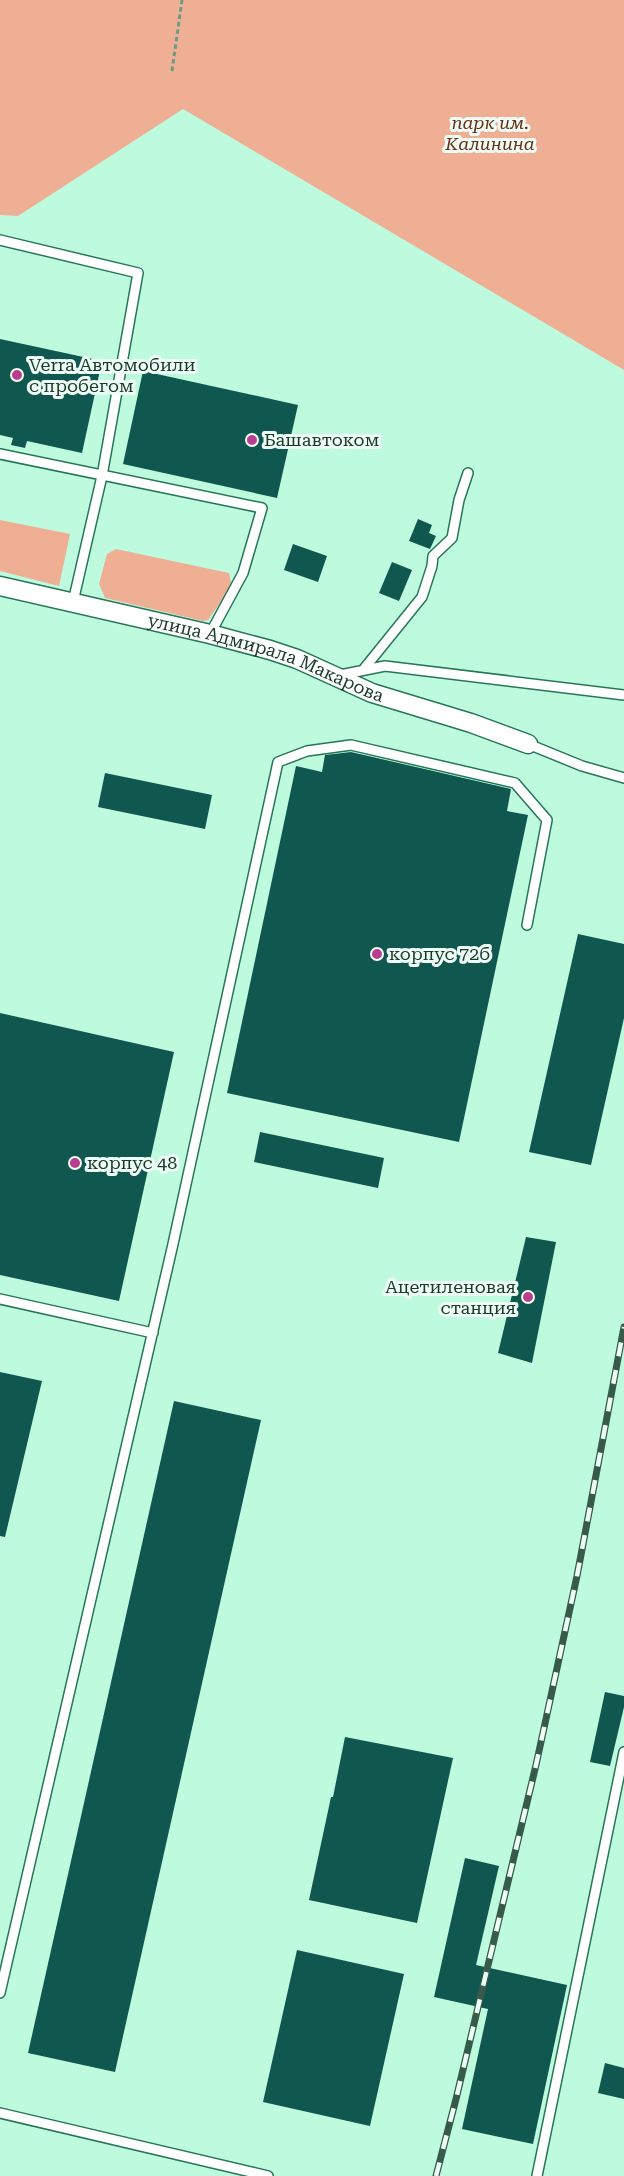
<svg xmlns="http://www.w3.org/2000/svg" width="624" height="2176" viewBox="0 0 624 2176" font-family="'Roboto Serif',serif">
<rect width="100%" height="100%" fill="#befbde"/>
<path fill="#efaf95" d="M0 0H624V370L183 109 18 216 0 215Z
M0 520 70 534 59 586 0 571Z
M116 549 229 573 232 586 208 620 203 621 105 598 99 584 107 554Z"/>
<path fill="#10574f" d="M0 339 102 361 82 453 27 441 25 448 11 445 13 438 0 435Z
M143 371 298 405 277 498 123 464Z
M418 519 432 525 429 533 436 536 430 549 409 541Z
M293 544 327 556 318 582 284 570Z
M392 562 412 570 399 601 379 593Z
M351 752 511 789 507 811 528 815 459 1142 227 1093 296 766 322 772 325 755Z
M105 773 212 795 205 829 98 807Z
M578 934 624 944V1018L591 1165 529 1152Z
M0 1013 174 1052 119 1301 0 1275Z
M260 1132 384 1158 378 1188 254 1162Z
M526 1237 556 1242 532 1363 498 1353Z
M0 1372 42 1381 5 1537 0 1536Z
M174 1401 261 1420 115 2072 28 2053Z
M605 1692 624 1696V1707L610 1766 590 1762Z
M345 1737 453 1758 417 1923 309 1900 331 1797H333Z
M465 1858 499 1866 476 1965 567 1985 533 2144 462 2129 488 2009 434 1997Z
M297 1950 404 1974 370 2126 263 2102Z
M605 2063 624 2068V2099L598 2093Z"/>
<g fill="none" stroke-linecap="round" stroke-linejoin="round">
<g stroke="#267657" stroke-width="12">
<path id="service" d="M0 240 138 273 102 476 73 602
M0 454 262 508 243 573 210 634
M363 670 422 597 432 566 433 556 452 538 459 500 468 473
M340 675 385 666 624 695
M528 744 582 766 624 778
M0 1299 153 1333
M0 1993 173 1244 278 762 307 751 351 745 515 783 547 820 527 925
M0 2113 268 2176
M537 2176 624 1752"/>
</g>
<g stroke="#267657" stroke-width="21">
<g id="minor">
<path id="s1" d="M0 586 210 634 270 650 297 659 372 693 471 723 528 744"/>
</g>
</g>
<path stroke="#6c9a85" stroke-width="3" stroke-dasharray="4.5 3" stroke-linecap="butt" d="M172 71 182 0"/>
<use href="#service" stroke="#fff" stroke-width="9"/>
<use href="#minor" stroke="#fff" stroke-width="18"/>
<g stroke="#365b4a" stroke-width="7">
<path id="rail" d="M436 2176 456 2099 536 1765 577 1576 624 1327"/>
</g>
<use href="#rail" stroke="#eefdf5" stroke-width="4.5" stroke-dasharray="14" stroke-linecap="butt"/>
</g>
<g fill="#b93e90" stroke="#eefdf5" stroke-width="2">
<circle cx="17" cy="375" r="6"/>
<circle cx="252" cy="440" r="6"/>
<circle cx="377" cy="954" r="6"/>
<circle cx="75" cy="1163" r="6"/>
<circle cx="528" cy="1297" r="6"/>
</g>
<g text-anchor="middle" stroke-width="6" stroke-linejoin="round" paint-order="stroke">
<g font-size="18" font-style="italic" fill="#692f14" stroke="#eefdf5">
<text x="490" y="129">парк им.<tspan x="490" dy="21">Калинина</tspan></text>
</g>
<g font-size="18" fill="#1a3a2c" stroke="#eefdf5" text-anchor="start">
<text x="29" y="371">Verra Автомобили<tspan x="29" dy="21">с пробегом</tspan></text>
<text x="264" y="446">Башавтоком</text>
<text x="389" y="960">корпус 72б</text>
<text x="87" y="1169">корпус 48</text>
<text x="516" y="1293" text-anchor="end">Ацетиленовая<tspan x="516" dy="21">станция</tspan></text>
</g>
<g font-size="18" fill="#1a3a2c" stroke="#eefdf5">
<text dy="6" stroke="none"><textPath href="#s1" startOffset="276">улица Адмирала Макарова</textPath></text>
</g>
</g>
</svg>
